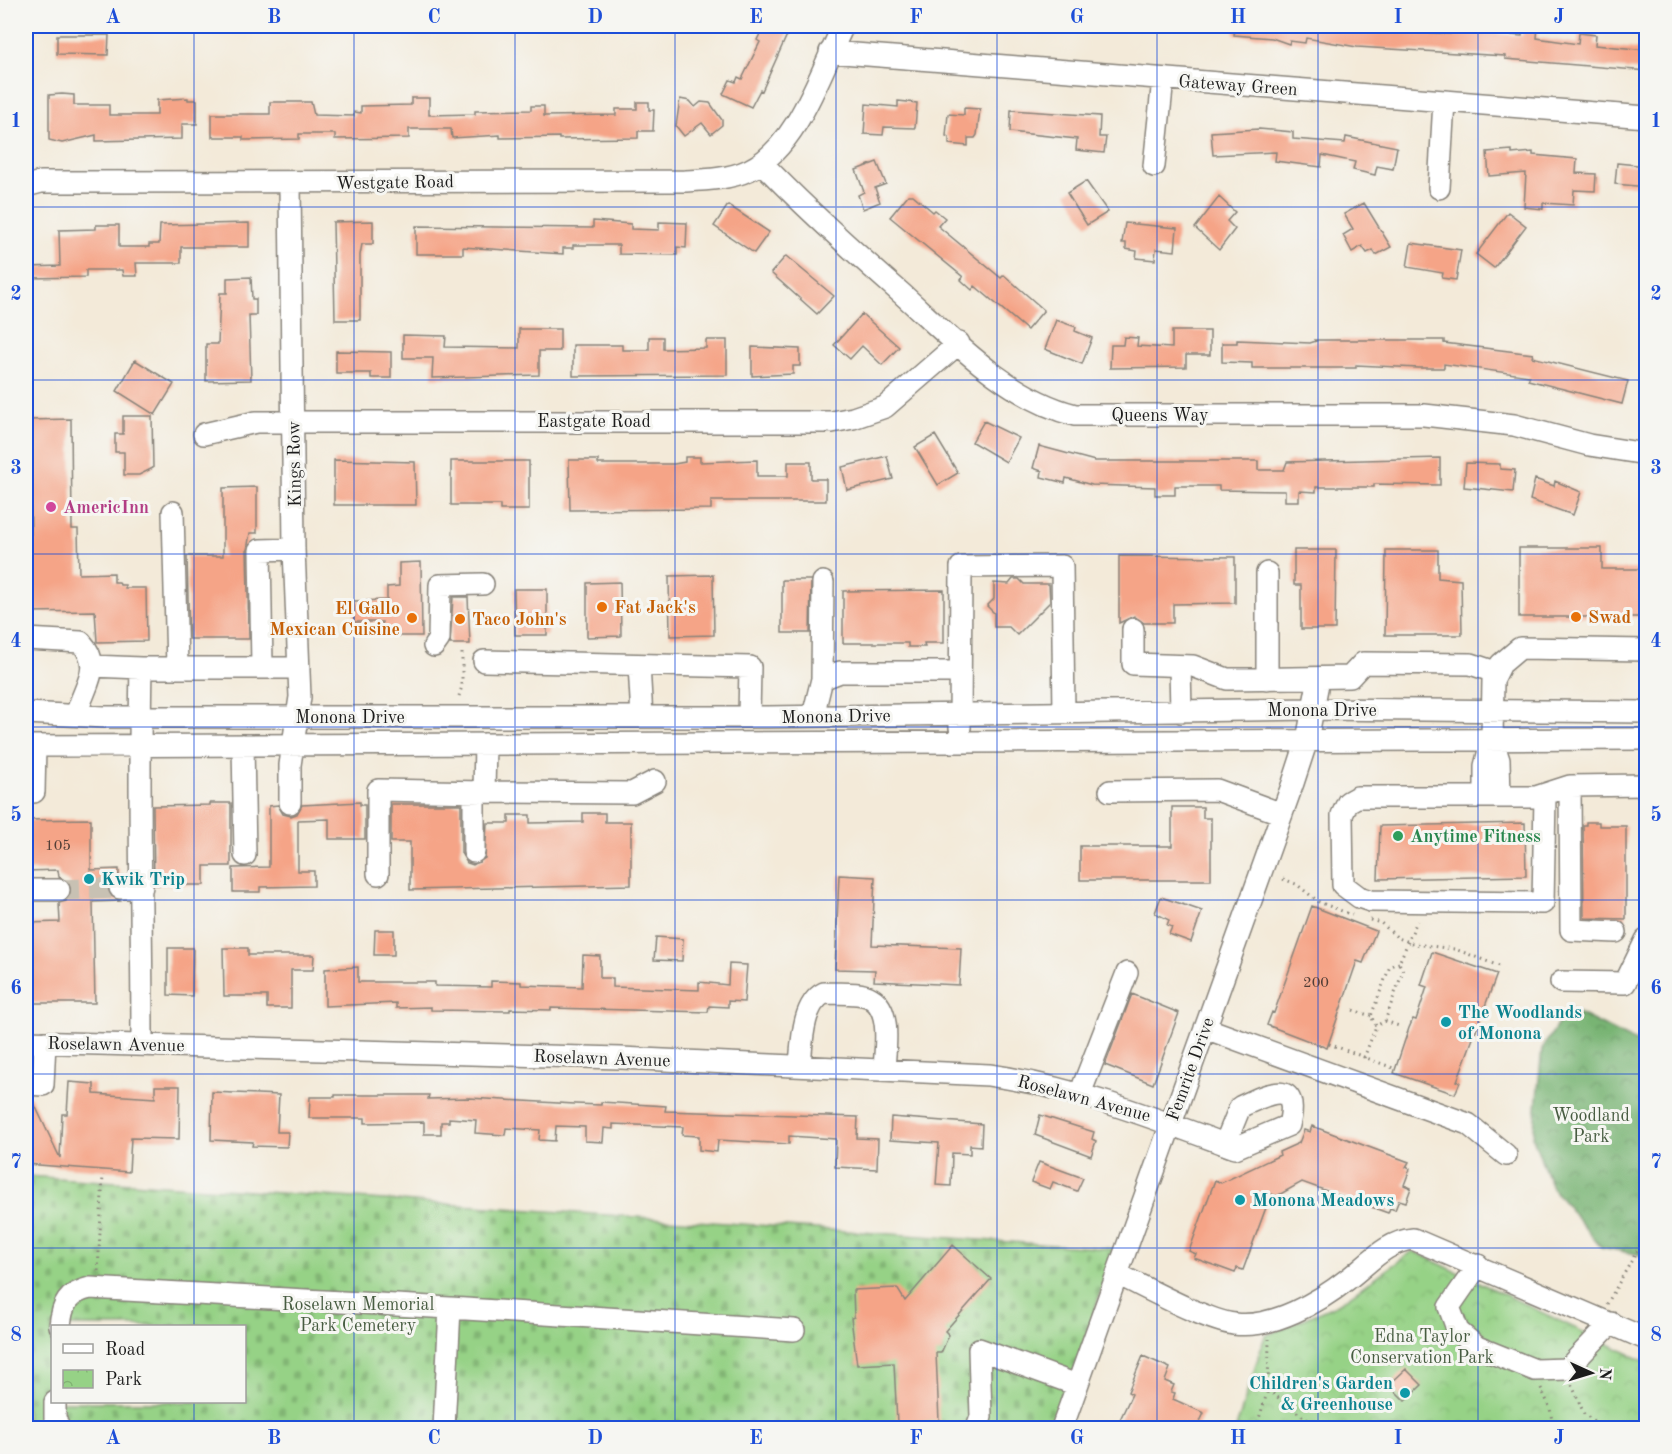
<svg xmlns="http://www.w3.org/2000/svg" width="1672" height="1454" viewBox="0 0 1672 1454" font-family="'Old Standard TT',serif">
<defs>
<pattern id="forest-crowns" width="20" height="18" patternUnits="userSpaceOnUse" patternTransform="scale(1.5)"><rect width="20" height="18" fill="#78b473"/><path d="M2 6a3 3 0 1 1 6 0M12 15a3 3 0 1 1 6 0" fill="none" stroke="#62925e"/></pattern>
<pattern id="cemetery-stones" width="16" height="16" patternUnits="userSpaceOnUse" patternTransform="scale(1.5)"><rect width="16" height="16" fill="#96d286"/><path d="M2 7V4a2 2 0 0 1 4 0v3zM10 15v-3a2 2 0 0 1 4 0v3z" fill="#81b473"/></pattern>
<pattern id="park-crowns" width="20" height="18" patternUnits="userSpaceOnUse" patternTransform="scale(1.5)"><rect width="20" height="18" fill="#96d286"/><path d="M2 6a3 3 0 1 1 6 0M12 15a3 3 0 1 1 6 0" fill="none" stroke="#81b473"/></pattern>
</defs>
<rect width="100%" height="100%" fill="#f6f6f2"/>
<filter id="ink" filterUnits="userSpaceOnUse"><feTurbulence type="fractalNoise" baseFrequency=".0167" numOctaves="2"/><feDisplacementMap in="SourceGraphic" scale="12" xChannelSelector="R" yChannelSelector="G"/><feConvolveMatrix kernelMatrix="1 2 1 2 8 2 1 2 1" color-interpolation-filters="sRGB"/></filter>
<filter id="wash" filterUnits="userSpaceOnUse"><feTurbulence type="fractalNoise" baseFrequency=".008" numOctaves="4" result="noise"/><feDisplacementMap in="SourceGraphic" scale="24" xChannelSelector="R" yChannelSelector="G"/><feGaussianBlur stdDeviation="1.35" result="paint"/><feColorMatrix in="noise" values="0 0 0 0 0 0 0 0 0 0 0 0 0 0 0 0 0 1.4 0 .05"/><feComposite in="paint" operator="in"/></filter>
<g filter="url(#wash)">
<rect width="100%" height="100%" fill="#f3ead9"/>
<path fill="url(#forest-crowns)" stroke="#4a6848" stroke-width="1.5" d="M1568 1008 1646 1047V1256L1601 1247 1552 1188 1533 1138 1542 1049Z"/>
<path fill="url(#cemetery-stones)" stroke="#597751" stroke-width="1.5" fill-rule="evenodd" d="M26 1176 1114 1249 1057 1428H26ZM52 1326H244V1402H52Z"/>
<path fill="url(#park-crowns)" stroke="#597751" stroke-width="1.5" d="M1413 1251 1646 1362V1428H1236L1265 1336 1338 1304Z"/>
<g id="blocks">
<path fill="#f5a487" d="M764 26H791L762 91 760 90 751 107 723 94 730 80 736 82 738 77 742 79 760 42 757 40Z
M1235 26H1395L1424 28 1423 32 1450 34V30L1522 36 1523 26H1538L1537 38 1578 44 1579 33 1596 35 1595 45 1647 50V71L1505 59V56L1357 47 1306 38 1305 43 1290 41 1289 44 1272 38 1234 35Z
M57 35H109L108 55 57 54Z
M62 94 74 95V105H109V115H157V100L188 98V100H197V124H182V139L96 141V135L62 143 49 140V95Z
M411 98H429V115L475 114V111L531 110V106H544V116L616 115V109H637V102H649V110H654L653 131H638V138L559 139V137L500 138V135L452 138 451 129H409V138L335 139V134H299V139L243 140V137H212V114H270V102H311L314 115 354 116V112L361 113V106L411 105Z
M680 99 690 101 695 107 701 102 710 103 722 120V125L711 134 702 123 684 136 676 126Z
M898 101 917 103 915 128 884 127 883 135 864 134 866 104 898 107Z
M964 108 980 109 977 135 975 138H968V146L949 144V137L946 136 948 114 964 115Z
M1011 110 1100 116 1099 137H1106L1104 153 1076 150 1077 139 1010 132Z
M1259 129 1293 132V139L1345 143 1346 137 1397 147 1393 169 1377 166 1375 175 1353 170 1355 162 1322 155 1321 167 1275 161 1276 152 1213 155 1211 132Z
M1512 150V154L1533 152V155L1577 159 1576 173 1596 174 1595 191 1574 190 1573 205 1543 203V209L1524 207 1526 173 1489 176 1487 152Z
M877 162 886 184 875 188 880 202 863 209 858 195 864 192 856 170Z
M1617 163 1647 166V187L1615 184Z
M1086 181 1108 212 1087 225 1067 193Z
M908 195H913L933 212 935 210 945 218 938 226 1001 278 1004 275 1044 310 1027 330 975 286 972 290 961 280 963 277 890 217Z
M1219 197 1235 212 1227 221 1235 229 1219 250 1195 228Z
M1364 203 1391 247 1376 255 1373 250 1367 253 1362 246 1352 252 1343 235 1353 229 1344 214Z
M728 205 769 232 754 253 714 226Z
M1508 212 1526 226 1494 268 1476 254Z
M373 221V244H362L360 255V320H335L333 222Z
M593 221 631 224V229L659 230V222L687 223 686 248 677 247V255L619 254V245H573V248H563V254L463 247V254H416V226L593 228Z
M249 223V247H181V263H136L137 276H123L122 270H86V277L29 278 28 267 60 266 59 230 96 229V225H119V247H149V244H159L160 225Z
M1125 223 1177 228 1175 251 1156 249 1155 260 1136 258 1137 251 1126 249V243H1122Z
M1411 243 1461 250 1456 280 1442 278 1443 273 1407 267Z
M786 256 834 296 817 314 771 273Z
M251 277 252 299H256V315H249L251 380 206 381V344H218L220 293H227V278Z
M862 314 899 347 882 365 862 346 850 359 834 345Z
M1056 320 1076 327 1075 331 1092 338 1082 364 1045 349Z
M519 329H560V351H539V375L432 378 433 358H403V335L446 336 445 347 519 348Z
M1172 331H1210V355H1186V367L1110 368 1111 345H1123L1124 337 1138 338 1137 346 1172 348Z
M649 337H663V349L706 348V340H727V375L573 376V345H622V350H649Z
M1237 340 1310 343 1316 341 1314 340H1444V343L1533 354 1532 357 1628 381 1622 404 1528 380 1530 376 1444 364V368H1419L1356 365V368H1252V363L1222 362V343H1237Z
M752 347 800 349V366H793V374L752 376Z
M336 351 391 352V378H371V373H336Z
M135 360 174 384 155 415 117 391Z
M123 416H152L153 468 139 475H124V452H115V434H123Z
M71 419 72 529H78L79 574 114 573V582H119L120 585H125V588H146L147 641 97 642 95 611 28 612 26 548V534H31L30 485H26V461H29V420Z
M984 421 1019 438 1006 462 972 442Z
M935 435 958 473 938 485 915 447Z
M1039 446 1095 461H1258V470H1284L1287 462 1440 458V485L1374 484V487H1316V492L1299 491V501H1285V491L1219 490V486H1175V495H1155V487L1092 485 1066 478 1065 483 1041 477 1042 471 1033 468Z
M887 456 893 479 847 490 842 467Z
M685 457H700V462L757 460V476H788V462H811V479H826V501H711V509L570 510 569 460H598V464H674L685 462Z
M334 460 415 462 416 505H334Z
M451 461H529V510H500V505H451Z
M1466 463 1500 464V469L1515 470 1513 492 1464 487Z
M1535 479 1554 486 1555 481 1581 492 1573 515 1530 500Z
M257 487V533H250L247 550 249 639H189L187 556H223V488Z
M1519 548H1602V569H1647V617H1519Z
M1294 550H1336L1335 629H1301V585H1294Z
M1386 550H1438V578L1461 580 1462 635H1385Z
M1119 556 1235 557V603L1173 604V623H1144L1134 616 1119 623Z
M421 562 422 636H388L383 630 382 622H354V601L387 600V587L399 586V563Z
M713 575 714 635 670 636 669 576Z
M1013 579H1019L1024 584H1049L1050 602 1017 635 1009 627H994V613L987 606 994 599V583L1009 584Z
M782 580H811L810 633H782Z
M620 582 621 636 587 637V583Z
M514 589H547V635H515Z
M944 590V643H924L925 647H908V643H843V591Z
M453 597H468L470 644H450Z
M360 802V805H365V839H329V819L298 820V871H314V886L260 887V892H233V868L269 867V806L278 805 283 814 291 816 297 814 302 805Z
M210 803H231V866H204V885H154L153 806 210 805Z
M391 804H461V853L467 863 473 865 485 858 487 823H509V815H530V823L583 822V813H605V822H631V885L410 890V842H391Z
M1172 807H1203V818H1211V880H1080V846H1172Z
M91 819V870L119 869V875L113 878 107 888 110 895 120 901 93 902 95 1003H26V923L60 922 59 903 66 901 72 891 70 883 59 877 58 870 26 871V820Z
M1586 822H1599V826H1626V919L1584 918 1583 825H1586Z
M1525 823 1526 876 1378 879 1380 826Z
M839 875 875 877 872 945 961 948 959 985 874 981 875 970 835 969Z
M1161 897 1202 911 1191 942 1169 934 1172 927 1167 925 1169 920 1155 913Z
M1312 906 1376 931 1363 963 1357 961 1327 1048 1267 1025 1272 1012 1274 1013Z
M375 930H394V955H374Z
M656 937 683 939 682 961 654 960Z
M168 948H193L192 996 168 995Z
M223 948H248V955H314L313 970H291V1008H267V996H224Z
M1432 952 1497 974 1457 1081 1460 1082 1455 1094 1394 1073 1409 1028 1413 1019 1416 1020 1427 987 1421 985Z
M583 955 600 956V978H613V987L699 990V982L728 985 729 964 747 965 744 1002 728 1001V1007L709 1006 708 1012 551 1008V1010L510 1009V1011L431 1010V1007L396 1008V1003L325 1006V969L358 967V982H435V986L491 987V981L521 982V985L582 987Z
M1132 994 1179 1013 1153 1084 1105 1065Z
M69 1082 94 1084V1094L155 1098V1086H180L179 1139 131 1138 129 1172 26 1164V1097H31L60 1158 62 1114H67Z
M212 1092 279 1095 277 1132H288L287 1147 252 1146 253 1142 211 1140Z
M335 1095H429L428 1099 469 1098 575 1104 601 1105V1102L666 1106 665 1111 858 1117 857 1138 878 1139 877 1169 835 1167 836 1139 789 1136V1144L718 1140 717 1152 699 1150V1136L682 1135 683 1127 613 1124V1129L604 1128 603 1142 585 1141V1127L556 1126 555 1141 539 1140 540 1130 506 1128 505 1135 475 1133 476 1120 449 1118V1122H441V1134H424V1122L365 1123V1118H309L310 1097H335Z
M1040 1115 1094 1132 1092 1139 1096 1141 1091 1156 1035 1135Z
M891 1117 982 1124 981 1146 970 1145V1154L952 1153 951 1186 936 1185 939 1143 890 1140Z
M1312 1126 1409 1162 1406 1167 1410 1169 1404 1185 1411 1188 1406 1202 1399 1200 1395 1210 1390 1208 1388 1213 1302 1182 1277 1196 1271 1194 1243 1270 1237 1268 1235 1273 1194 1258 1196 1254 1189 1251 1215 1180 1221 1183 1280 1155 1279 1152 1299 1143 1304 1130 1310 1132Z
M1039 1162 1083 1178 1077 1191 1053 1182 1050 1189 1031 1182Z
M953 1245 991 1279 945 1331 949 1335 941 1353H936L939 1421 897 1423 894 1363 857 1365 851 1318 854 1317 853 1290 897 1288 905 1301Z
M1143 1356 1170 1368 1165 1381 1174 1385 1171 1392 1175 1393 1173 1399 1204 1413 1197 1428H1116L1132 1394 1128 1392Z
M1406 1369 1422 1385 1405 1401 1389 1385Z"/>
</g>
</g>
<g filter="url(#ink)">
<use href="#blocks" fill-opacity="0" stroke="#88837a" stroke-width="1.5"/>
<g fill="none" stroke-linecap="round" stroke-linejoin="round">
<path stroke="#c8c1b3" stroke-width="21" stroke-dasharray="21 10" stroke-linecap="butt" d="M59 890 120 888"/>
<g stroke="#88837a" stroke-width="24">
<path id="minor" d="M830 52 1646 117
M762 163C806 209 853 251 901 293 952 339 1007 398 1075 415H1424L1514 425 1589 445 1646 454
M1154 166 1163 79
M290 184 294 549 300 697 290 765V803
M26 186 41 182 685 181C706 180 730 179 749 170 797 148 821 71 843 26
M1439 188 1444 101
M204 434 256 422H832L853 418 885 407 959 343
M173 512 177 667
M1133 629V664L1193 666 1227 679 1350 677 1363 663 1471 664 1495 672
M26 639 81 642C105 668 82 688 77 714
M434 646 439 639 440 585 483 584
M484 661 750 667 749 717
M639 665 642 717
M92 666 141 668C138 793 142 918 142 1044
M262 666 260 550 294 549
M1180 666 1181 712
M141 668H299
M822 679 823 582
M1267 679V573
M26 713 105 717H768L1313 709 1646 712
M813 716 822 679 840 672H960
M960 728 961 567 1062 566 1064 713
M1492 739 1499 760 1500 797
M485 744 484 792 632 793 655 781
M243 745 245 855
M26 746 1646 739
M1570 786 1571 930 1616 932
M1110 791 1217 790 1282 814
M26 792H34L35 746
M474 792V852
M1545 796 1543 903 1371 901 1359 897 1343 885 1342 815 1348 802 1357 797H1536L1570 786 1646 785
M1485 797V766L1492 739 1493 680 1501 664 1520 648 1646 650
M378 874V790L484 792
M120 888 142 887
M26 890H59
M1561 982 1625 983 1646 940
M1205 1028 1468 1124 1506 1155
M26 1042 621 1058 989 1075C1074 1087 1154 1118 1235 1148L1289 1125C1301 1076 1265 1095 1240 1107L1225 1144
M800 1065C802 1044 802 1004 824 993 836 994 860 991 871 998 892 1010 885 1048 884 1069
M26 1084 43 1085 45 1042
M1080 1094 1127 973
M1478 1265 1449 1307 1458 1331 1477 1347 1535 1370 1567 1369 1611 1323
M1117 1274C1147 1288 1204 1320 1234 1324 1272 1329 1319 1302 1348 1279 1368 1264 1387 1241 1413 1239L1646 1339
M450 1308 794 1330
M60 1326C62 1304 68 1293 90 1288L450 1308 444 1428
M55 1402V1418L59 1428
M977 1428 981 1417 979 1349 1077 1385
M1062 1428 1293 783 1307 740 1319 678"/>
</g>
<path stroke="#88837a" stroke-width="3" stroke-dasharray="1.5 4.5" stroke-linecap="butt" d="M459 696 462 686V649
M1283 879 1296 884 1319 902 1352 915
M1370 920 1381 923 1398 938 1415 944 1455 949 1499 966
M1399 963 1390 966 1371 1016 1376 1026 1385 1021 1403 971 1399 963 1417 921
M1353 1010 1371 1016
M1385 1021 1399 1026
M1329 1044 1396 1069
M1364 1058 1376 1026
M98 1271 103 1175
M1607 1304 1646 1235
M1572 1385 1584 1414 1604 1428
M1541 1388 1550 1408 1553 1428
M1268 1390 1318 1428
M1256 1428 1268 1390 1269 1339"/>
<use href="#minor" stroke="#fff" stroke-width="21"/>
</g>
</g>
<path fill="none" stroke="#1d4ed8" stroke-width="1.5" stroke-opacity="0.55" d="M194 26V1326M354 26V1428M515 26V1428M675 26V1428M836 26V1428M997 26V1428M1157 26V1428M1318 26V1428M1478 26V1428M26 207H1646M26 380H1646M26 554H1646M26 727H1646M26 900H1646M26 1074H1646M26 1248H1646M194 1402V1428"/>
<circle fill="#d1479c" stroke="#f6f6f2" stroke-width="2" cx="51" cy="507" r="6"/>
<g fill="#e8710a" stroke="#f6f6f2" stroke-width="2">
<circle cx="602" cy="607" r="6"/>
<circle cx="1576" cy="617" r="6"/>
<circle cx="412" cy="618" r="6"/>
<circle cx="460" cy="619" r="6"/>
</g>
<circle fill="#2e9e5b" stroke="#f6f6f2" stroke-width="2" cx="1398" cy="836" r="6"/>
<g fill="#0f9aa8" stroke="#f6f6f2" stroke-width="2">
<circle cx="89" cy="879" r="6"/>
<circle cx="1446" cy="1022" r="6"/>
<circle cx="1240" cy="1200" r="6"/>
<circle cx="1405" cy="1393" r="6"/>
</g>
<g text-anchor="middle" stroke-width="6" stroke-linejoin="round" paint-order="stroke">
<g font-size="15" fill="#523e37">
<text x="58" y="850">105</text>
<text x="1316" y="987">200</text>
</g>
<g font-size="18" fill="#1c1c1c" stroke="#f6f6f2">
<text transform="translate(1238 85) rotate(4)" y="6">Gateway Green</text>
<text transform="translate(395 182) rotate(-1)" y="6">Westgate Road</text>
<text x="1160" y="421">Queens Way</text>
<text x="594" y="427">Eastgate Road</text>
<text transform="translate(294 464) rotate(-91)" y="6">Kings Row</text>
<text x="1322" y="716">Monona Drive</text>
<text transform="translate(836 716) rotate(-1)" y="6">Monona Drive</text>
<text x="350" y="723">Monona Drive</text>
<text transform="translate(116 1044) rotate(1)" y="6">Roselawn Avenue</text>
<text transform="translate(602 1058) rotate(2)" y="6">Roselawn Avenue</text>
<text transform="translate(1190 1069) rotate(-70)" y="6">Femrite Drive</text>
<text transform="translate(1084 1098) rotate(15)" y="6">Roselawn Avenue</text>
</g>
<g font-size="18" font-weight="bold" fill="#b23c85" stroke="#f6f6f2" text-anchor="start">
<text x="63" y="513">AmericInn</text>
</g>
<g font-size="18" font-weight="bold" fill="#c56008" stroke="#f6f6f2" text-anchor="start">
<text x="614" y="613">Fat Jack's</text>
<text x="400" y="614" text-anchor="end">El Gallo<tspan x="400" dy="21">Mexican Cuisine</tspan></text>
<text x="1588" y="623">Swad</text>
<text x="472" y="625">Taco John's</text>
</g>
<g font-size="18" font-weight="bold" fill="#27864d" stroke="#f6f6f2" text-anchor="start">
<text x="1410" y="842">Anytime Fitness</text>
</g>
<g font-size="18" font-weight="bold" fill="#0d838f" stroke="#f6f6f2" text-anchor="start">
<text x="101" y="885">Kwik Trip</text>
<text x="1458" y="1018">The Woodlands<tspan x="1458" dy="21">of Monona</tspan></text>
<text x="1252" y="1206">Monona Meadows</text>
<text x="1393" y="1389" text-anchor="end">Children's Garden<tspan x="1393" dy="21">&amp; Greenhouse</tspan></text>
</g>
<g font-size="18" fill="#475c41" stroke="#f6f6f2">
<text x="1591" y="1121">Woodland<tspan x="1591" dy="21">Park</tspan></text>
<text x="358" y="1310">Roselawn Memorial<tspan x="358" dy="21">Park Cemetery</tspan></text>
<text x="1422" y="1342">Edna Taylor<tspan x="1422" dy="21">Conservation Park</tspan></text>
</g>
</g>
<rect width="1672" height="1454" fill="none" stroke="#f6f6f2" stroke-width="66"/>
<rect x="51" y="1325" width="195" height="78" fill="#f6f6f2" stroke="#9f9f9c" stroke-width="1.5"/>
<rect x="63" y="1344" width="30" height="9" fill="#ffffff" stroke="#9f9f9c" stroke-width="1.5"/>
<text x="105" y="1355" font-size="18" fill="#1c1c1c">Road</text>
<rect x="63" y="1370" width="30" height="18" fill="url(#park-crowns)" stroke="#9f9f9c" stroke-width="1.5"/>
<text x="105" y="1385" font-size="18" fill="#1c1c1c">Park</text>
<g transform="translate(1591 1373) rotate(94)" stroke="#f6f6f2" stroke-width="4.5" paint-order="stroke">
<path d="M0-4.5L10 22L0 15L-10 22Z" fill="#1c1c1c"/>
<text y="-9" font-size="16" font-weight="bold" text-anchor="middle" fill="#1c1c1c">N</text>
</g>
<rect x="33" y="33" width="1606" height="1388" fill="none" stroke="#1d4ed8" stroke-width="2"/>
<g font-size="20" text-anchor="middle" font-weight="bold" fill="#1d4ed8">
<text x="113" y="23">A</text>
<text x="274" y="23">B</text>
<text x="434" y="23">C</text>
<text x="595" y="23">D</text>
<text x="756" y="23">E</text>
<text x="916" y="23">F</text>
<text x="1077" y="23">G</text>
<text x="1238" y="23">H</text>
<text x="1398" y="23">I</text>
<text x="1559" y="23">J</text>
<text x="16" y="127">1</text>
<text x="1656" y="127">1</text>
<text x="16" y="300">2</text>
<text x="1656" y="300">2</text>
<text x="16" y="474">3</text>
<text x="1656" y="474">3</text>
<text x="16" y="647">4</text>
<text x="1656" y="647">4</text>
<text x="16" y="821">5</text>
<text x="1656" y="821">5</text>
<text x="16" y="994">6</text>
<text x="1656" y="994">6</text>
<text x="16" y="1168">7</text>
<text x="1656" y="1168">7</text>
<text x="16" y="1341">8</text>
<text x="1656" y="1341">8</text>
<text x="113" y="1444">A</text>
<text x="274" y="1444">B</text>
<text x="434" y="1444">C</text>
<text x="595" y="1444">D</text>
<text x="756" y="1444">E</text>
<text x="916" y="1444">F</text>
<text x="1077" y="1444">G</text>
<text x="1238" y="1444">H</text>
<text x="1398" y="1444">I</text>
<text x="1559" y="1444">J</text>
</g>
</svg>
